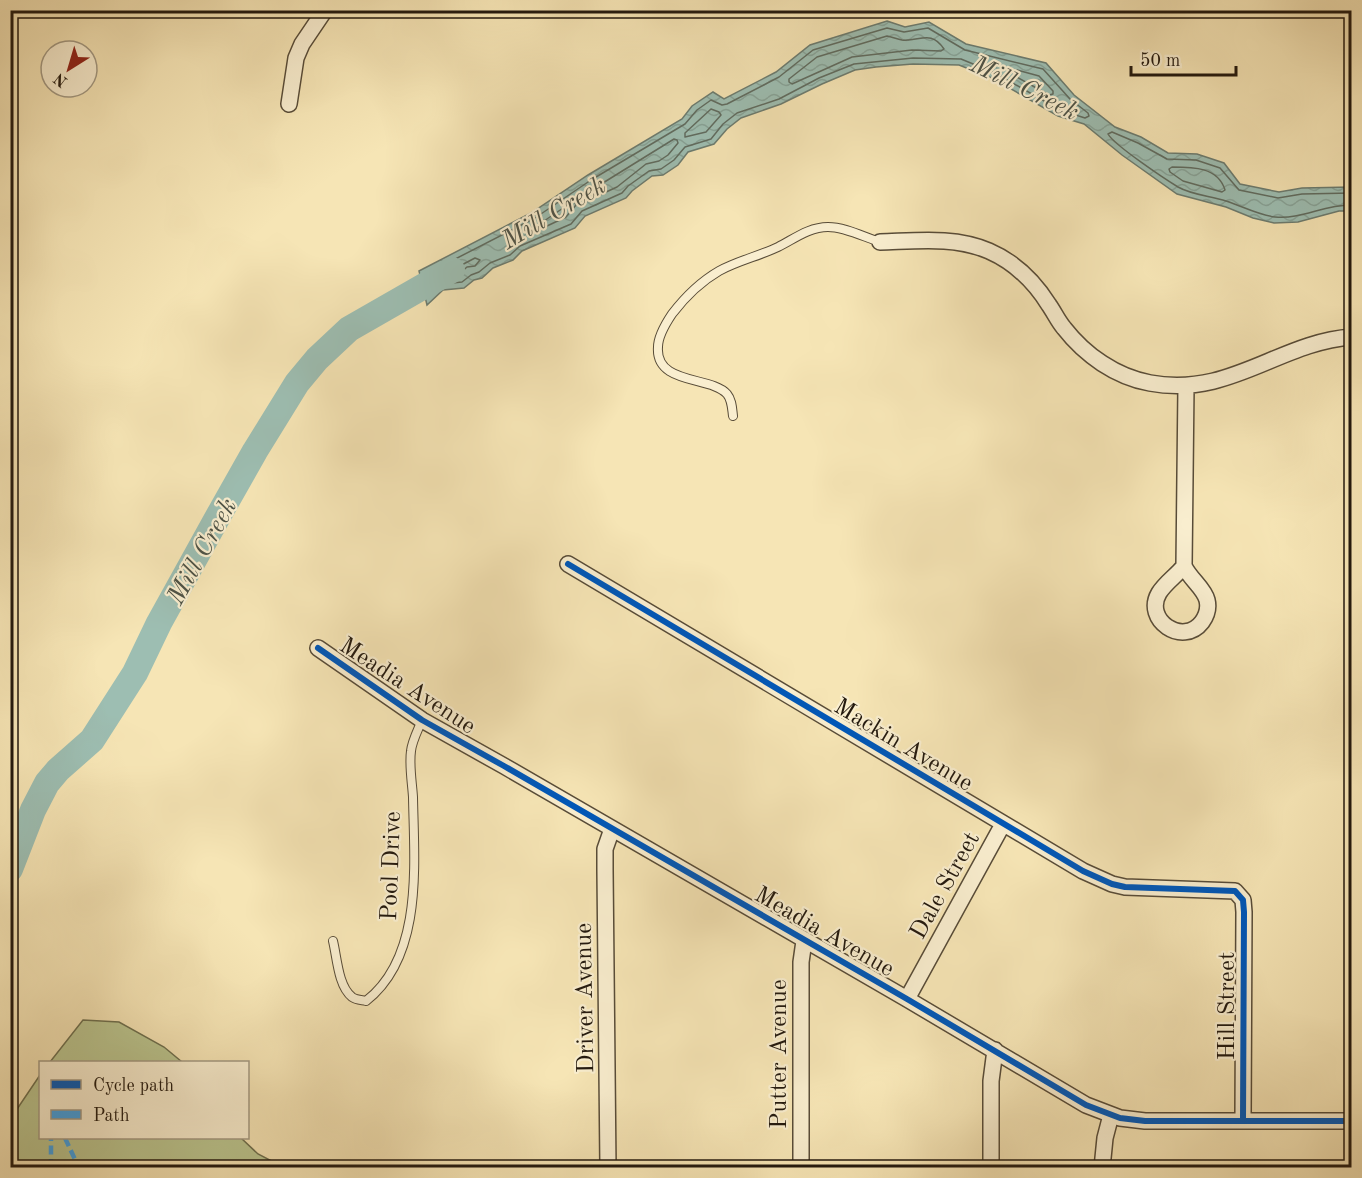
<svg xmlns="http://www.w3.org/2000/svg" width="1362" height="1178" viewBox="0 0 1362 1178" font-family="'Old Standard TT',serif">
<defs>
<pattern id="water-waves" width="16" height="10" patternUnits="userSpaceOnUse" patternTransform="scale(1.5)"><rect width="16" height="10" fill="#9dbeb2"/><path d="M0 5q4-4 8 0t8 0" fill="none" stroke="#87a398"/></pattern>
</defs>
<rect width="100%" height="100%" fill="#f6e5b5"/>
<filter id="stains"><feTurbulence type="fractalNoise" baseFrequency=".00333" numOctaves="4"/><feColorMatrix values="0 0 0 0 .2 0 0 0 0 .09 0 0 0 0 .02 0 0 0 .5 -.17"/></filter>
<radialGradient id="worn" r=".72"><stop offset=".6" stop-color="#630" stop-opacity="0"/><stop offset="1" stop-color="#630" stop-opacity=".3"/></radialGradient>
<path fill="#bac58f" stroke="#6e6f4e" stroke-width="1.5" d="M83 1020 119 1022 164 1047 182 1062H50Z
M40 1075V1138H241L258 1154 283 1167H11V1118Z"/>
<path fill="url(#water-waves)" stroke="#6c7c70" stroke-width="1.5" d="M887 21 905 27 929 22 966 44 1046 63 1074 95 1115 127 1141 137 1168 153 1197 154 1224 163 1240 184 1279 192 1302 188 1351 187V211H1339L1298 222 1274 223 1253 218 1226 207 1177 194 1122 155 1084 124 1058 116 992 78 959 65 913 64 876 67 855 70 822 84 781 104 741 118 727 129 714 144 688 152 678 165 663 175 652 176 632 191 626 198 585 216 575 228 522 251 513 260 493 268 482 278 474 280 464 288 443 290 427 305 419 271 531 213 588 175 682 119 692 106 713 92 724 99 776 72 810 45Z"/>
<g fill="none" stroke-linecap="round" stroke-linejoin="round">
<path stroke="#606c60" stroke-width="1.5" d="M887 28 904 32 928 28 965 50 1043 69 1070 99 1088 113 1089 116 1085 118 1060 110 995 73 961 59 913 58 854 64 819 78 779 99 737 113 723 124 711 139 685 147 674 160 661 169 649 171 628 186 622 193 582 211 571 224 520 246 510 255 490 263 479 272 471 275 462 282 442 284 433 290 430 289 426 276 428 273 535 218 591 180 685 124 697 110 711 100 722 105 727 104 779 77 813 50Z
M887 36C892 37 897 39 902 40 919 42 931 29 944 49L941 51 912 50 852 57 792 84 789 82V79L817 57Z
M1017 70 1039 76 1053 91V94L1049 95 1015 76 1014 72Z
M711 109 719 112 721 115 706 132 685 137V133Z
M674 139 677 140 678 143 668 155 659 161 646 164 617 187 580 204 576 203 577 199Z
M1172 167C1193 167 1218 167 1225 190L1222 192 1183 181 1170 172 1169 169Z
M1352 193 1302 194 1278 198 1239 190 1220 168 1196 160 1167 159 1138 143 1112 132 1108 134C1114 145 1165 179 1178 187 1192 195 1211 196 1226 201 1242 206 1258 215 1275 217 1301 220 1325 204 1352 205
M572 202H575L576 205 566 217 547 226 544 225V221Z
M475 258 480 260 475 266 467 267 458 275 451 274 452 270Z"/>
<path stroke="#9dbeb2" stroke-width="26" d="M10 869 33 810 47 783 58 770 92 740 135 673 159 623 216 520 255 451 297 383 317 359 349 329 452 270"/>
<g stroke="#584c38" stroke-width="10">
<path id="lane" d="M733 416C732 408 732 400 727 394 711 376 655 385 658 347 658 336 666 323 672 314 685 297 700 282 719 271 737 261 759 256 778 247 794 239 809 227 828 227 845 227 864 237 880 242
M333 941C337 957 338 986 352 997 356 1000 362 1000 366 1001 424 956 414 862 413 797 412 782 409 765 411 751 412 741 418 730 422 720"/>
</g>
<g stroke="#584c38" stroke-width="18">
<path id="street" d="M289 104 296 58 302 44 325 10
M880 242C916 241 955 236 989 251 1014 262 1034 281 1049 305 1054 312 1058 321 1064 328 1085 355 1116 377 1150 383 1230 398 1279 342 1352 337
M568 564 1083 871 1112 884 1125 887 1235 891 1243 900 1244 912 1243 1120
M1184 566C1177 575 1165 583 1159 593 1143 620 1183 647 1202 622 1207 615 1209 608 1207 600 1204 588 1190 579 1184 566L1186 386
M318 648 422 720 504 766 907 999 1086 1105 1120 1118 1145 1121H1352
M907 999 1003 824
M608 1168 605 870V849L612 829
M801 1168V962L804 941
M991 1168V1081L995 1050
M1102 1168 1105 1138 1111 1115"/>
</g>
<use href="#lane" stroke="#f9eecf" stroke-width="8"/>
<use href="#street" stroke="#f9eecf" stroke-width="15"/>
<path stroke="#3ea2e9" stroke-width="4.5" stroke-dasharray="9 4.5" stroke-linecap="butt" d="M65 1138 79 1168
M51 1168V1138"/>
<g stroke="#f9eecf" stroke-width="10">
<path id="cycleway" d="M568 564 1083 871 1112 884 1125 887 1235 891 1243 900 1244 912 1243 1120
M318 648 422 720 504 766 907 999 1086 1105 1120 1118 1145 1121H1352"/>
</g>
<use href="#cycleway" stroke="#0057b8" stroke-width="6"/>
</g>
<g text-anchor="middle" stroke-width="4.5" stroke-linejoin="round" paint-order="stroke">
<g font-size="24" fill="#23190e" stroke="#f9eecf">
<text transform="translate(408 685) rotate(33)" y="8">Meadia Avenue</text>
<text transform="translate(904 744) rotate(31)" y="8">Mackin Avenue</text>
<text transform="translate(390 866) rotate(-88)" y="8">Pool Drive</text>
<text transform="translate(944 885) rotate(-61)" y="8">Dale Street</text>
<text transform="translate(825 931) rotate(30)" y="8">Meadia Avenue</text>
<text transform="translate(584 998) rotate(-91)" y="8">Driver Avenue</text>
<text transform="translate(1226 1006) rotate(-90)" y="8">Hill Street</text>
<text transform="translate(778 1054) rotate(-90)" y="8">Putter Avenue</text>
</g>
<g font-size="26" font-style="italic" fill="#4e5347" stroke="#f9eecf">
<text transform="translate(1025 87) rotate(26)" y="9">Mill Creek</text>
<text transform="translate(553 212) rotate(-31)" y="9">Mill Creek</text>
<text transform="translate(201 551) rotate(-61)" y="9">Mill Creek</text>
</g>
</g>
<rect width="1362" height="1178" fill="none" stroke="#f6e5b5" stroke-width="36"/>
<rect x="12" y="12" width="1338" height="1154" fill="none" stroke="#23190e" stroke-width="3"/>
<rect x="18" y="18" width="1326" height="1142" fill="none" stroke="#23190e" stroke-width="1.5"/>
<rect x="39" y="1061" width="210" height="78" fill="#f9eecf" stroke="#a39982" stroke-width="1.5"/>
<rect x="51" y="1080" width="30" height="9" fill="#0057b8" stroke="#a39982" stroke-width="1.5"/>
<text x="93" y="1091" font-size="18" fill="#23190e">Cycle path</text>
<rect x="51" y="1110" width="30" height="9" fill="#3ea2e9" stroke="#a39982" stroke-width="1.5"/>
<text x="93" y="1121" font-size="18" fill="#23190e">Path</text>
<g transform="translate(69 69) rotate(217)"><circle r="28" fill="#f9eecf" stroke="#a39982" stroke-width="1.5"/>
<path d="M0-4.5L10 22L0 15L-10 22Z" fill="#8f2418"/>
<text y="-9" font-size="16" font-weight="bold" text-anchor="middle" fill="#23190e">N</text>
</g>
<path d="M1131 66v9h105v-9" fill="none" stroke="#23190e" stroke-width="3"/>
<text x="1140" y="66" font-size="18" fill="#23190e" stroke="#f9eecf" stroke-width="4.5" paint-order="stroke">50 m</text>
<rect width="100%" height="100%" filter="url(#stains)"/>
<rect width="100%" height="100%" fill="url(#worn)"/>
</svg>
